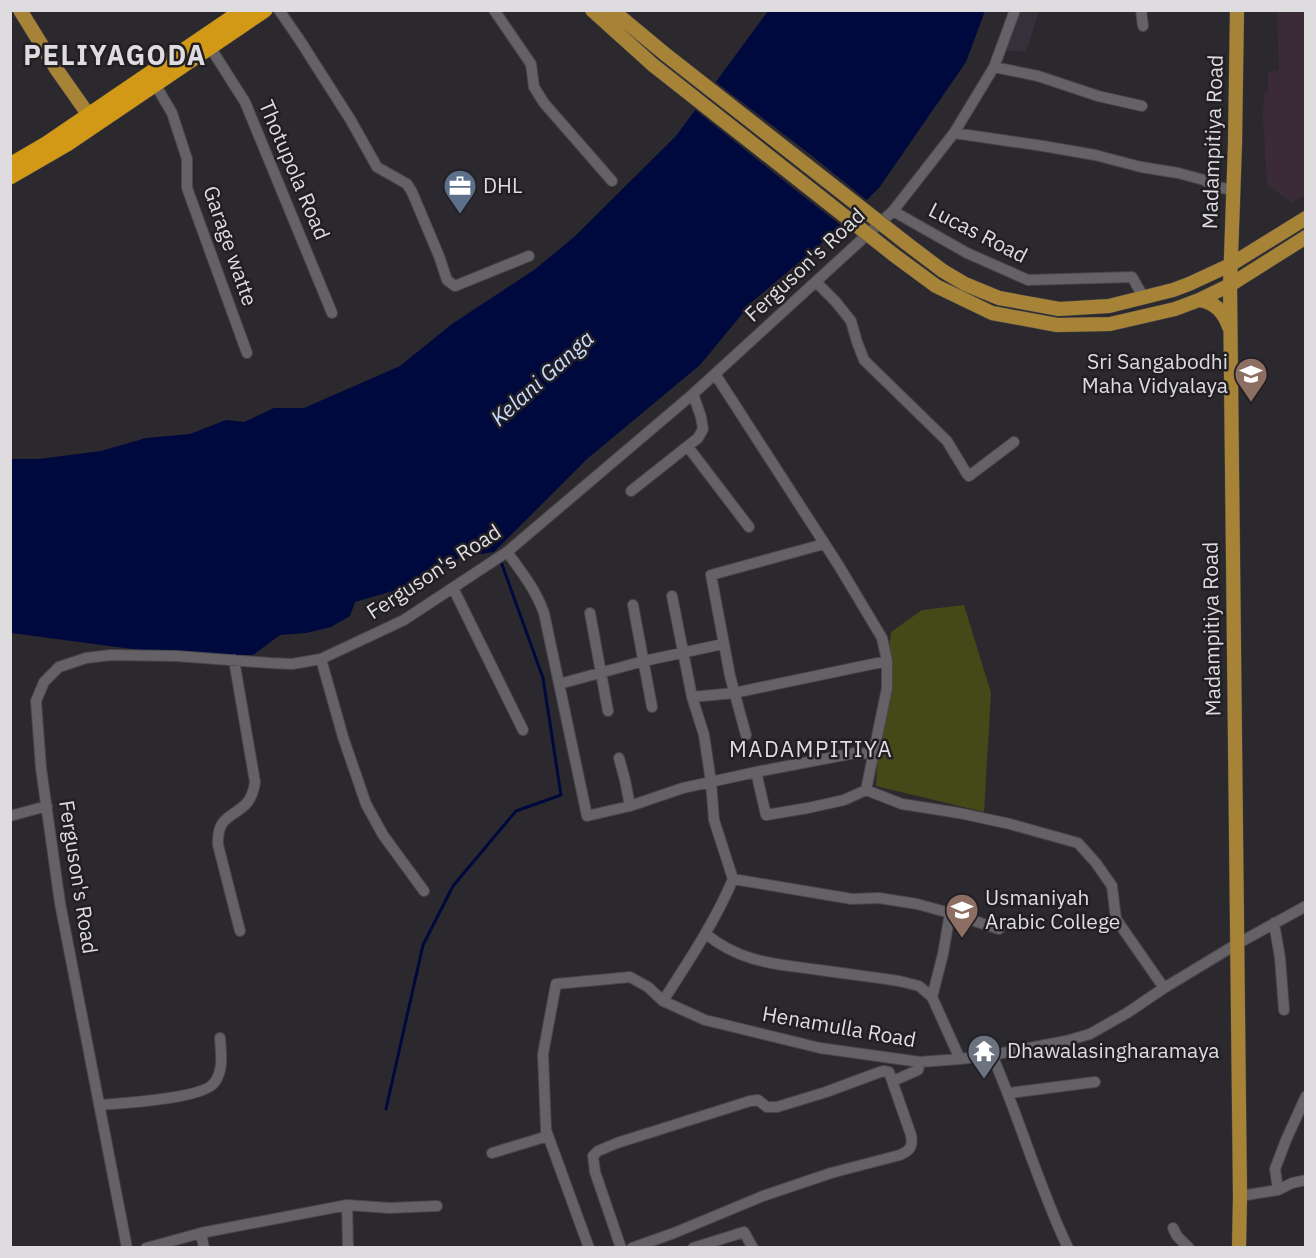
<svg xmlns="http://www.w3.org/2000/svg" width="1316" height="1258" viewBox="0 0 1316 1258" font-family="'IBM Plex Sans',sans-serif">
<rect width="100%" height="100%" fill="#2b292d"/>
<path fill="#353039" d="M1013 11H1039L1026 52 998 50Z"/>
<path fill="#3b2b37" d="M1277 11H1305V195L1292 203 1267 185 1263 117 1264 93 1268 92V73L1279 70Z"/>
<path fill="#444918" d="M964 605 991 693 984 812 876 786 880 717 891 632 922 610Z"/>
<path fill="#00093d" d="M768 11H985L966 62 879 188 823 242 752 302 700 365 587 459 494 552 461 557 410 586 355 602 350 616 331 627 306 633 280 635 253 655H178L11 633V459H39L101 451 146 438 190 434 226 420 244 422 274 408H304L400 366 452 324 534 270 573 238 676 136Z"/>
<path fill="#2b292d" d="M713 80 811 155 869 202 843 227 784 181 693 108Z"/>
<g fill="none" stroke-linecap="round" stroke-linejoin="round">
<path stroke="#00093d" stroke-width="3" d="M386 1109 423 945 453 886 516 811 561 795 543 678 500 559"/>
<g stroke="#48464a" stroke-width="12">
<path id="minor" d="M279 10 299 39 350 119 377 167 407 184 412 192 439 256 447 280 455 286 529 256
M494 10 531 64 534 87 544 103 612 181
M1141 10 1143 26
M210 47 245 102 332 313
M994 67 1038 76 1098 96 1142 106
M155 84 172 113 187 159V188L247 353
M954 133 1043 146 1095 155 1141 167 1178 173 1204 180 1217 187 1233 190
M893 211 967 253 1028 280 1132 277 1144 298
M816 282 836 302 851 321 857 342 864 360 947 441 967 474 969 476 1014 442
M715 374 839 566 882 638 887 661V688L866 790 902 804 959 813 1010 824 1078 843 1096 863 1112 886 1116 919 1164 988
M688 447 749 527
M631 491 698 438 703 429 701 417 693 394
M507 552C521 571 536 590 544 613L587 816 630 806 683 788 756 772 855 753 873 754
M453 588 523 730
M633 605 652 707
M590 613 608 711
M321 659 343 737 366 804 383 835 424 891
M234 660 255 782C254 790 252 797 246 804 230 819 217 817 218 845L240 931
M559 684 644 661 723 644
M692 697 734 693 887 661
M746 735 730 676 711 575 824 544
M619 758 625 780 630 806
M756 772 766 815 808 808 844 800 866 790
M10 816 47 806
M733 879 852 899 879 898 917 904 950 913 943 954 932 997
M950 913 999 929
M1274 923 1280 958 1284 1010
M706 934C741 963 777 964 820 970 847 974 873 977 899 981L919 986 932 997 960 1059
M663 1001C688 962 715 922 733 879L714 820 711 782 704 735 692 697 672 596
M992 1055C1020 1119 1038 1185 1068 1248
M893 1081 918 1070 920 1062
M1009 1093 1095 1082
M100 1105C122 1103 202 1099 214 1083 224 1071 221 1053 220 1038
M492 1153 548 1136
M1278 1190 1275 1169 1286 1140 1306 1096
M1240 1196 1278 1190 1292 1183 1306 1180
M347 1205 348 1248
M1173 1228 1177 1236 1189 1248
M201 1233 204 1248
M127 1248 60 903 41 768 36 701 44 682 59 667 86 658 111 655 176 656 270 663 292 664 321 659 404 620 507 552 693 394 893 211 954 133 994 67 1015 10
M146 1248 201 1233 347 1205 389 1208 437 1206
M589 1248 546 1130 543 1054 556 984 630 977 648 987 663 1001 705 1020 820 1048 920 1062 960 1059 992 1055 1066 1041 1090 1034 1127 1013 1164 988 1237 944 1306 906
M621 1248 595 1172 593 1156 598 1151 617 1143 750 1101 758 1100 767 1107H777L826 1092 880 1072 885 1071 889 1072 911 1135C913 1146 911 1150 900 1155L831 1173 763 1196 674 1233 632 1248
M693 1248 744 1232 753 1248"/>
</g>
<g stroke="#48464a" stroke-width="15">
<path id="major" d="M20 10 57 70 95 124
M592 10 653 65
M612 10 665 54
M1237 10 1235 144 1230 285 1240 1196 1239 1248
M906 243 943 271 965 284 999 298 1059 309 1109 306 1173 290 1189 284 1230 265 1306 218
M894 255 936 286 992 313 1057 325 1110 324 1175 309 1199 300 1230 285 1306 237
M1199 300C1215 302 1224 312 1229 327"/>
</g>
<g stroke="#48464a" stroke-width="16">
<path id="highway" d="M10 165 46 144 243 10
M10 177 67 144 265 10"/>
</g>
<use href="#minor" stroke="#646267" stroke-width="10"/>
<use href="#major" stroke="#a68336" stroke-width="14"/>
<use href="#highway" stroke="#d29916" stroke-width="15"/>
<g stroke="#48464a" stroke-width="15" stroke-linecap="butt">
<path id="major-bridge" d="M665 54 906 243
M653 65 894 255"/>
</g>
<use href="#major-bridge" stroke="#a68336" stroke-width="14"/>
</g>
<defs>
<g id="office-pin" transform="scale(1.725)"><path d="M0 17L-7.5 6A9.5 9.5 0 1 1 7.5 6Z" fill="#5c6f8a" stroke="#211f23"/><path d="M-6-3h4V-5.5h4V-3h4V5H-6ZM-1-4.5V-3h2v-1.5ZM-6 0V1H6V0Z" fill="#fff"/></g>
<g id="school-pin" transform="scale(1.725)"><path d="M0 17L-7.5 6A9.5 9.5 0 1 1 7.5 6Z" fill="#8d6e63" stroke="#211f23"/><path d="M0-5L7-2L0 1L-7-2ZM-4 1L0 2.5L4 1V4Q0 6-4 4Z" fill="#fff"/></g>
<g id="temple-pin" transform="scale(1.725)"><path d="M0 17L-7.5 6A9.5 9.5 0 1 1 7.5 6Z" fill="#6b7280" stroke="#211f23"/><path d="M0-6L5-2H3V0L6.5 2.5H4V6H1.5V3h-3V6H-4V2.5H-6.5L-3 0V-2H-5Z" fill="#fff"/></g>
</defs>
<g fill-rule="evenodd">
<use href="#office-pin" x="460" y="186"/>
<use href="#school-pin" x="1251" y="374"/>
<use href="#school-pin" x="962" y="910"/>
<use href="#temple-pin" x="984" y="1051"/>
</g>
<g text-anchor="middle" stroke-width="5" stroke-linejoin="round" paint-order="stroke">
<g font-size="21" fill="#dedcdf" stroke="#211f23">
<text transform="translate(1213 142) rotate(-88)" y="7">Madampitiya Road</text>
<text transform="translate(294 170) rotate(67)" y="7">Thotupola Road</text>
<text transform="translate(978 233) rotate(27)" y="7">Lucas Road</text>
<text transform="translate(230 246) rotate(71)" y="7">Garage watte</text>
<text transform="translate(805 265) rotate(-43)" y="7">Ferguson's Road</text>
<text transform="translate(434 572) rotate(-33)" y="7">Ferguson's Road</text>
<text transform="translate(1212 629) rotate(-91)" y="7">Madampitiya Road</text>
<text transform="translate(78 877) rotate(81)" y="7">Ferguson's Road</text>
<text transform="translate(839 1027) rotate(10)" y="7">Henamulla Road</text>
</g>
<g font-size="21" fill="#dedcdf" stroke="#211f23" text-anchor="start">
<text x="483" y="193">DHL</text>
<text x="1228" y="369" text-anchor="end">Sri Sangabodhi<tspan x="1228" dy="24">Maha Vidyalaya</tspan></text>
<text x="985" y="905">Usmaniyah<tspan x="985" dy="24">Arabic College</tspan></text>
<text x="1007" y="1058">Dhawalasingharamaya</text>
</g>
<g font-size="22" font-style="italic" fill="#c9dcff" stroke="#211f23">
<text transform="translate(542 378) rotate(-42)" y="8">Kelani Ganga</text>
</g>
<g font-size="22" letter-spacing="1.5" fill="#dedcdf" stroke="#211f23">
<text x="811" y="757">MADAMPITIYA</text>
</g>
<g font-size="27" font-weight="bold" letter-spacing="1.5" fill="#dedcdf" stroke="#211f23">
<text x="115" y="65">PELIYAGODA</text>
</g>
</g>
<rect width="1316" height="1258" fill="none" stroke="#dedcdf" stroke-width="24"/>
</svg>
